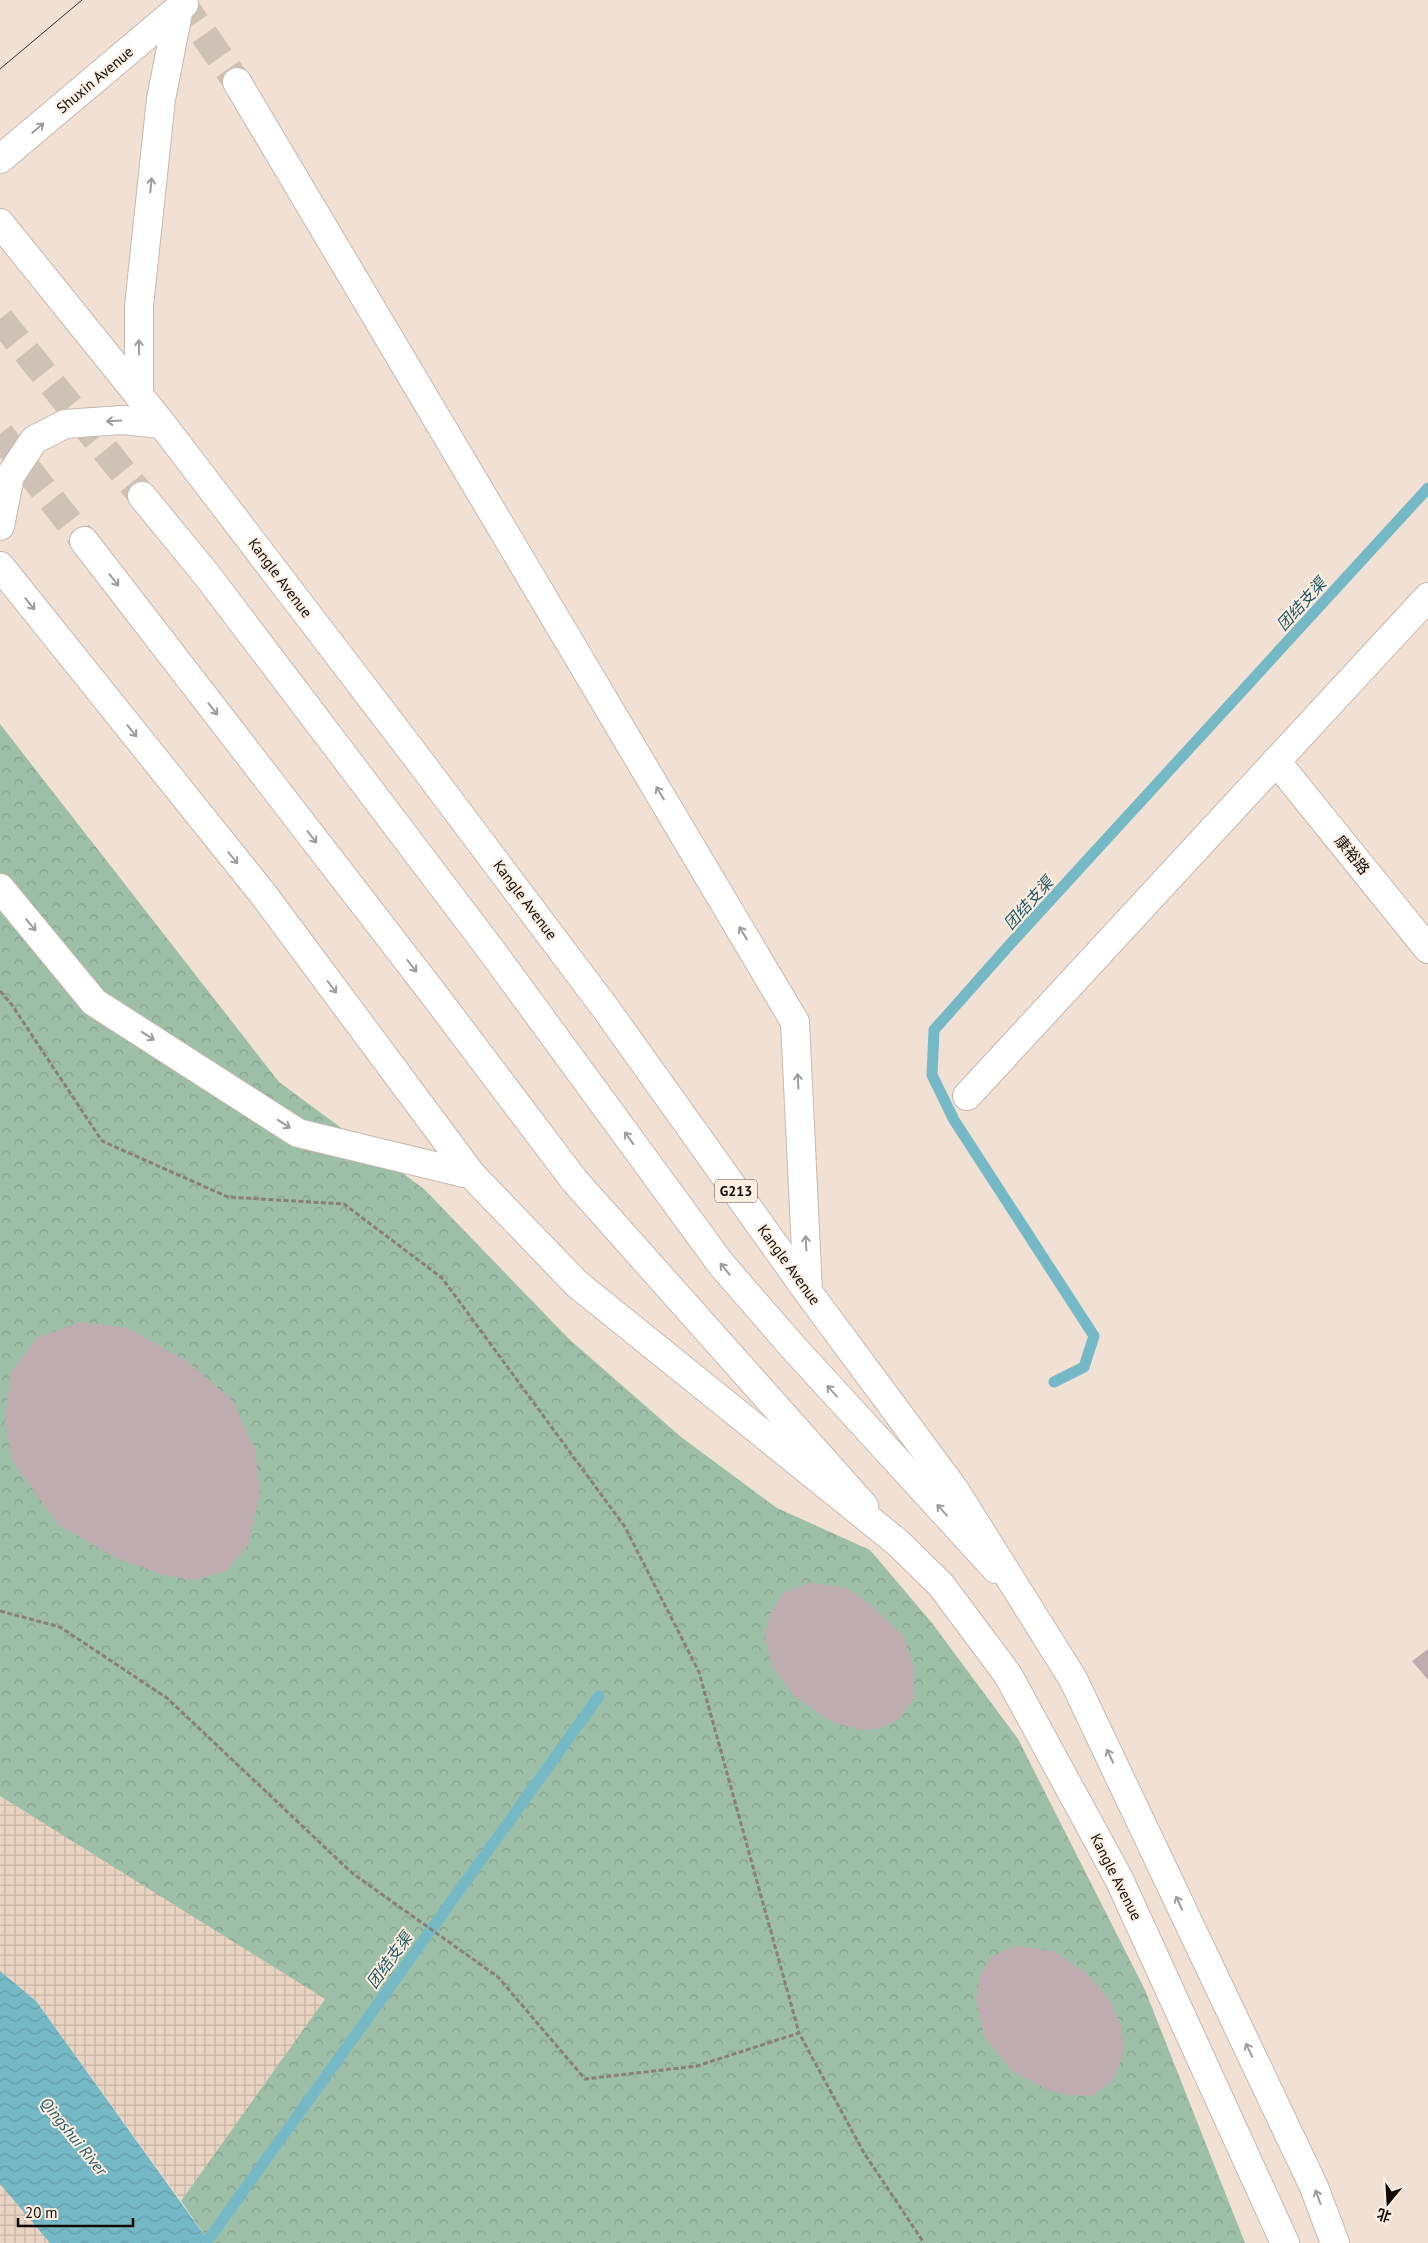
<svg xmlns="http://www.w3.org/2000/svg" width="1428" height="2243" viewBox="0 0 1428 2243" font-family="'PT Sans','Noto Sans SC',sans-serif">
<defs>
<pattern id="industrial-grid" width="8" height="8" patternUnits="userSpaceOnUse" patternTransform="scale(1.25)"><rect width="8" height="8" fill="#e9d3c2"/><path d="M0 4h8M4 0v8" fill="none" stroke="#c7b4a5"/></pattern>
<pattern id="park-crowns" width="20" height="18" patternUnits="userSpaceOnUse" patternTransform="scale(1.25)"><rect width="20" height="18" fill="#9dbea7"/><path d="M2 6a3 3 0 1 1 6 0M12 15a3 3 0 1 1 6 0" fill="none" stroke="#86a28e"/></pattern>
<pattern id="water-waves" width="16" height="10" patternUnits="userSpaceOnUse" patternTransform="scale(1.25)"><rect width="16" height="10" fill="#76b9c6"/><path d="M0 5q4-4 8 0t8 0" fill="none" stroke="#659ea9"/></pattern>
</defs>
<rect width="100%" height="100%" fill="#f0e1d4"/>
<path fill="url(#industrial-grid)" d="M0 1796 325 1999 181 2201 36 2001 0 1971Z
M0 2184 50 2243H0Z"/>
<path fill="url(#park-crowns)" d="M0 724 279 1082 424 1189 569 1339 681 1437 777 1508 870 1550 932 1623 1018 1739 1145 1990 1245 2243H210L181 2201 325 1999 0 1796Z"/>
<path fill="url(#water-waves)" d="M0 1971 36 2001 210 2243H50L0 2184Z"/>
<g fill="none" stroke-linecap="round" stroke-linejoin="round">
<path stroke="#76b9c6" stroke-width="11" d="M1054 1382 1084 1367 1094 1336 954 1120 932 1075 934 1030 1013 941 1428 488
M206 2243 599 1696"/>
</g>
<path fill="#bfacb1" d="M82 1322 127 1328 185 1360 232 1400 255 1449 260 1495 248 1545 226 1571 193 1580 164 1575 116 1558 59 1525 12 1461 5 1421 11 1372 37 1338Z
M811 1583 847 1588 872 1606 904 1637 914 1669V1698L898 1720 877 1729 860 1730 830 1721 793 1695 771 1664 765 1636 769 1616 783 1593Z
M1428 1649V1680L1412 1661Z
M1014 1946 1053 1951 1086 1973 1109 1999 1121 2026 1124 2050 1114 2079 1092 2096 1071 2095 1050 2091 1012 2071 984 2036 976 1999 980 1976 990 1958Z"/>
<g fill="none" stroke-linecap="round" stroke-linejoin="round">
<path stroke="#cec1b5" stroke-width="28" stroke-dasharray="28 14" stroke-linecap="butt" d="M180 0 237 82"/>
<path stroke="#cec1b5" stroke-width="28" stroke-dasharray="28 14" stroke-linecap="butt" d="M0 319 142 496
M0 434 84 541"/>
<g stroke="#c7b8ad" stroke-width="30">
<path id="minor" d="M237 82 795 1022 808 1292
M1276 761 1428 949
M0 888 94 1002 298 1133 472 1175
M967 1096 1428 597"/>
</g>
<g stroke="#c7b8ad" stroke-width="30">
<path id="major" d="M0 159 184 4
M139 396V306L161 99 179 8
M142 496 206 574 491 950 721 1264 792 1346 996 1569
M0 526 10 476 34 440 65 424 122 420 162 424
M84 541 432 992 574 1180 864 1506"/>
</g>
<g stroke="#c7b8ad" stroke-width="30">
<path id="highway" d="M0 223 162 424 415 755 606 1009 808 1292 954 1489 1073 1679 1314 2187 1335 2243
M0 566 263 894 472 1175 577 1284 897 1542 941 1585 1008 1675 1119 1879 1285 2243"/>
</g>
<path stroke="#8a8077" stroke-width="3" stroke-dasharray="5 2.5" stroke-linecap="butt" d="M0 991 12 1005 102 1141 228 1197 344 1204 442 1278 625 1527 699 1672 799 2033
M0 1611 60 1627 167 1698 352 1873 498 1977 585 2079 697 2066 799 2033 864 2153 924 2243"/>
<use href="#minor" stroke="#fff" stroke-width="28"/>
<use href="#major" stroke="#fff" stroke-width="28"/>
<use href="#highway" stroke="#fff" stroke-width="28"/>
<path stroke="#342d28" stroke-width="1" d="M0 69 82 0"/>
</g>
<defs><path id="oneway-shaft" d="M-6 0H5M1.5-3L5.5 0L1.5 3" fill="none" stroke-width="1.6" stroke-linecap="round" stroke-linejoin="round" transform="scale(1.25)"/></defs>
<g stroke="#9f9d9c">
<use href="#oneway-shaft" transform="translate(38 128) rotate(-40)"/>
<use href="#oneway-shaft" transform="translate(151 185) rotate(-84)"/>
<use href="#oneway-shaft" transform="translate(139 347) rotate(-91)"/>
<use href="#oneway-shaft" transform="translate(114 421) rotate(177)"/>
<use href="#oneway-shaft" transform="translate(114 580) rotate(52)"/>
<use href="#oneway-shaft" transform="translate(30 604) rotate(51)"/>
<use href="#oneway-shaft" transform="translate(213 709) rotate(52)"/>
<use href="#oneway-shaft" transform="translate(132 731) rotate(51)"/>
<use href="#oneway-shaft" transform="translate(660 793) rotate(-121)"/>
<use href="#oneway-shaft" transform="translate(312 837) rotate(52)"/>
<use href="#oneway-shaft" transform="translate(233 858) rotate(51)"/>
<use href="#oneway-shaft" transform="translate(31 925) rotate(50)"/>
<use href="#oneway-shaft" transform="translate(743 933) rotate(-121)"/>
<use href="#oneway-shaft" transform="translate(412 966) rotate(52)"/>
<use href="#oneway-shaft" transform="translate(332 987) rotate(53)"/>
<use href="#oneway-shaft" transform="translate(148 1036) rotate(33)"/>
<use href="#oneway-shaft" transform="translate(798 1081) rotate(-93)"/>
<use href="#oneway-shaft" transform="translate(284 1124) rotate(33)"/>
<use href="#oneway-shaft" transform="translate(629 1138) rotate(-126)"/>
<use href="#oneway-shaft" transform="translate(806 1243) rotate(-93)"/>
<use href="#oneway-shaft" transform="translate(725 1269) rotate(-130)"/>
<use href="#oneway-shaft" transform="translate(832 1391) rotate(-132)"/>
<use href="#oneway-shaft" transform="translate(942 1510) rotate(-132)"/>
<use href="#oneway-shaft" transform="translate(1110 1756) rotate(-115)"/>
<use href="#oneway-shaft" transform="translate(1179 1903) rotate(-115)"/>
<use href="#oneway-shaft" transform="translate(1249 2050) rotate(-115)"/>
<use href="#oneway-shaft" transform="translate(1318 2197) rotate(-110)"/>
</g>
<g text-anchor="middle" stroke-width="4" stroke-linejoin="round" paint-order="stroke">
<rect fill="#fdeee1" stroke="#574f48" stroke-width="1" x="715" y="1179.5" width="42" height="23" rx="4"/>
<g font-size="14" font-weight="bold" fill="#100b07">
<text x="736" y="1196">G213</text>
</g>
<g font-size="15" fill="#100b07" stroke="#fdeee1">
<text transform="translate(95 80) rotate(-40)" y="5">Shuxin Avenue</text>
<text transform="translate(280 578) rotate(53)" y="5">Kangle Avenue</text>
<text transform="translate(1352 855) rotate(51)" y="5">康裕路</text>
<text transform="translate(525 900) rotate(53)" y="5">Kangle Avenue</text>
<text transform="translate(789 1265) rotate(54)" y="5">Kangle Avenue</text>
<text transform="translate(1116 1877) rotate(63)" y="5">Kangle Avenue</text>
</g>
<g font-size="16" font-style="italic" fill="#225a65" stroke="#fdeee1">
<text transform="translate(1301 604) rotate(-48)" y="6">团结支渠</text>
<text transform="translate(1028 903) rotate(-48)" y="6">团结支渠</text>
<text transform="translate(389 1960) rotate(-54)" y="6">团结支渠</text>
<text transform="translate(74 2136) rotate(51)" y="6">Qingshui River</text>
</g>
</g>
<g transform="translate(1388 2203) rotate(198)" stroke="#fdeee1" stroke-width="4" paint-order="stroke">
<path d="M0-4L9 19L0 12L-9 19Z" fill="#100b07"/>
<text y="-8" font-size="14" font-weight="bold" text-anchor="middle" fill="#100b07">北</text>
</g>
<path d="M18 2218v8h115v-8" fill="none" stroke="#100b07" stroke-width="2.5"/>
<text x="25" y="2218" font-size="15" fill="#100b07" stroke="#fdeee1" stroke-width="4" paint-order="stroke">20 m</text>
</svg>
